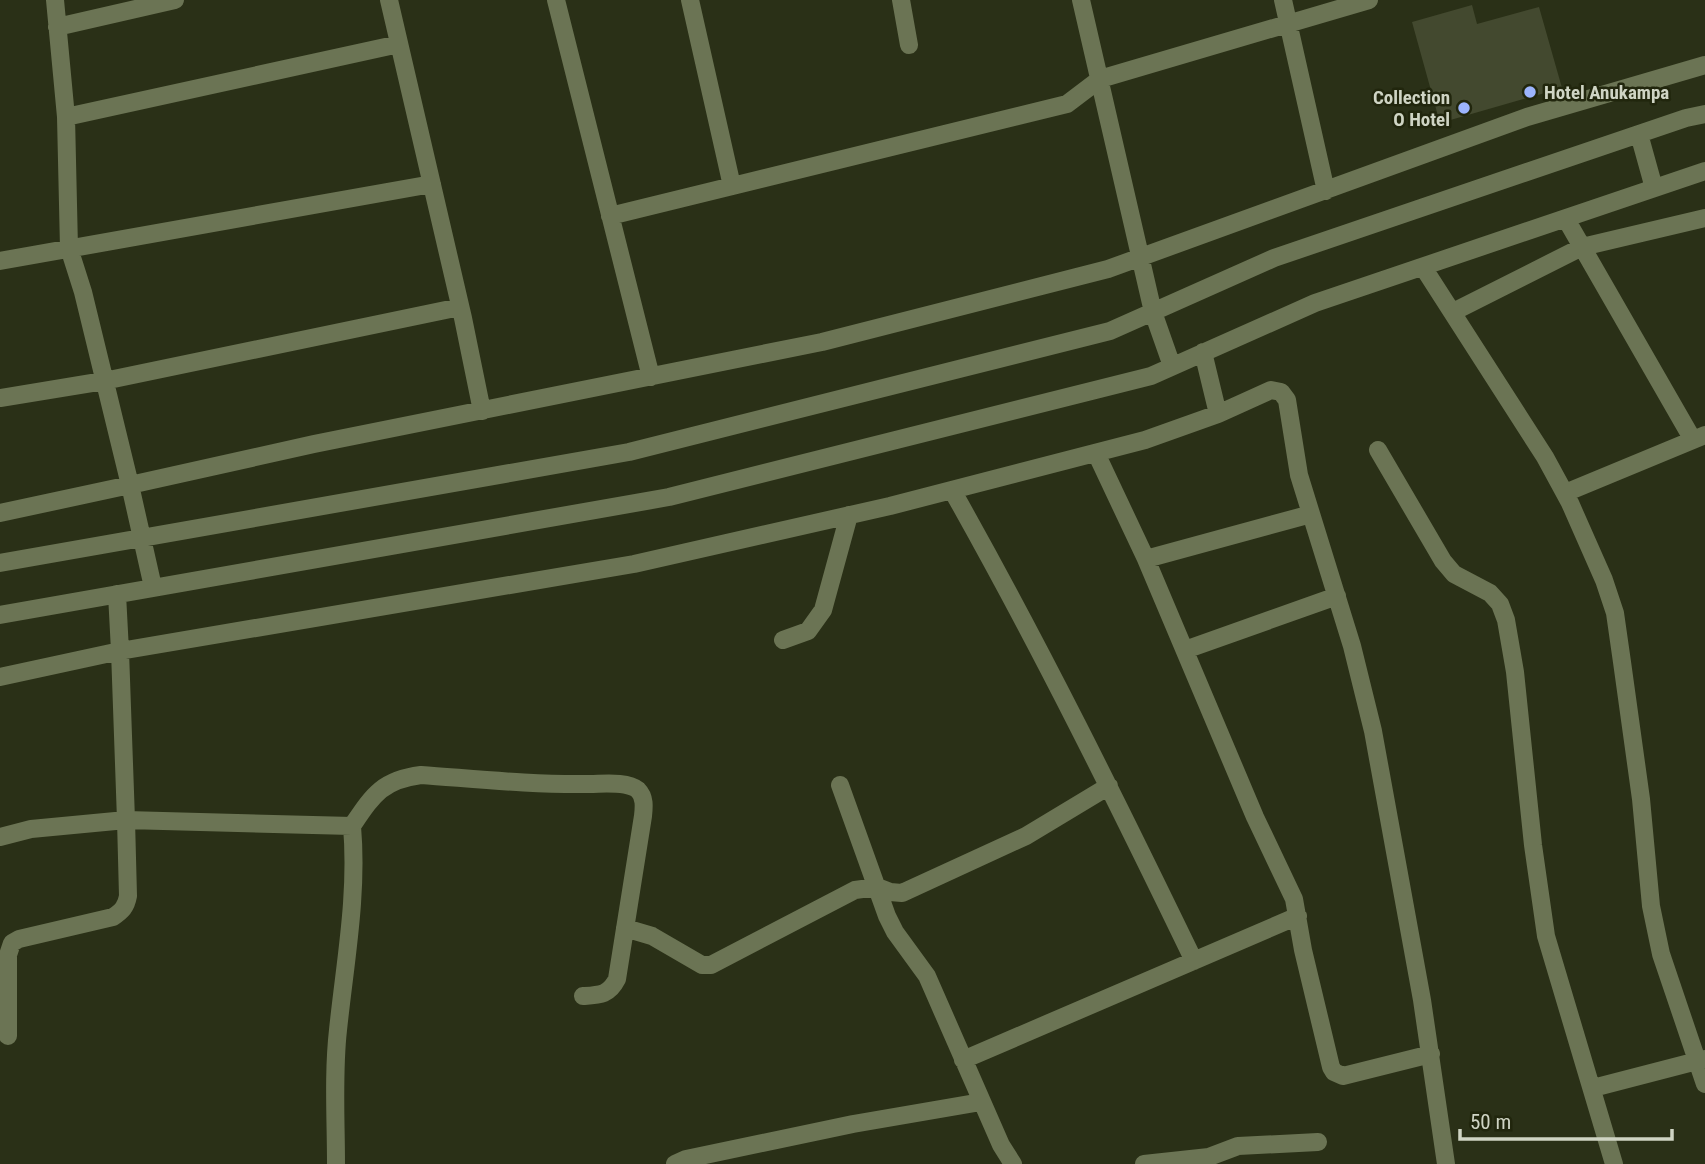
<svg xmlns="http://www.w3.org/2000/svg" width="1705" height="1164" viewBox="0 0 1705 1164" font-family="'Roboto Condensed',sans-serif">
<rect width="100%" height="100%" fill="#2a3017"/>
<path fill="#43492f" d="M1472 5 1477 24 1539 7 1562 88 1440 123 1412 22Z"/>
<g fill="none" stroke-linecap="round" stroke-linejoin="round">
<path stroke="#6b7454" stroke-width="18" d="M389 0 463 318 482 411
M556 0 651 377
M690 0 732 186
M901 0 909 45
M1081 0 1153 312 1172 366
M1283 0 1326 191
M57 27 175 0
M66 117 399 44
M1639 134 1654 188
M610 216 1067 104 1100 79 1369 0
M1566 219 1693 440
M0 261 432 184
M1423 267 1545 457 1570 503 1604 580 1615 613 1622 662 1641 799 1651 906 1661 954 1705 1084
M1453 312 1582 247 1705 218
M0 398 104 381 460 307
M1218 414 1271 390 1281 392 1287 400 1299 475 1352 646 1373 731 1422 1000 1446 1164
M1378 450 1443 561 1454 574 1490 593 1500 604 1506 620 1515 672 1533 845 1546 936 1614 1164
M1096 453 1146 559 1255 817 1294 899 1303 950 1331 1067 1334 1072 1343 1076 1431 1054
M952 490C1039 644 1117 802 1194 961
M1565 493 1705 435
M0 513 130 485 83 292 69 248 66 117 55 0
M1146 559 1311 514
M0 563 629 452 1110 331 1274 258 1686 118 1705 114
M153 587 130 485 314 444 822 342 1108 269 1527 117 1705 65
M0 615 669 497 1151 376 1315 303 1705 171
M783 640 808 631 823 610 849 515
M1185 650 1337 596
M0 677 120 651 117 594
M840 785 887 916 895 932 927 976 1001 1145 1013 1164
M352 826C373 795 382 780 421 775 477 779 533 785 590 784 603 784 627 781 638 790 645 797 644 807 643 816L617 979C609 995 600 995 583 996
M0 837 31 829 126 820 128 896C126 907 122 911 113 917L19 939 12 943 8 955V1036
M625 928 652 936 702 965H711L855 890 877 887 890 892 902 893 1026 836 1109 786
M963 1060 1298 916
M1593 1088 1705 1059
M336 1164C336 1120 333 1074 338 1030 345 962 358 895 352 826L126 820 120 651 634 564 890 506 1145 440 1218 414 1203 352
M675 1164 686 1159 853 1124 981 1102
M1144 1164 1209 1157 1238 1146 1318 1142"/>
</g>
<g fill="#9cb4fd" stroke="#21260d" stroke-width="2.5">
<circle cx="1530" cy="92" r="7"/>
<circle cx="1464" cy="108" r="7"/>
</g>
<g text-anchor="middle" stroke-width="5" stroke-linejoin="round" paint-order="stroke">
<g font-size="19" font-weight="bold" fill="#cfd4c4" stroke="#21260d" text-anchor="start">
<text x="1544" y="99">Hotel Anukampa</text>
<text x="1450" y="104" text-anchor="end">Collection<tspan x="1450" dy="22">O Hotel</tspan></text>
</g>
</g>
<path d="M1460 1129v10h212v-10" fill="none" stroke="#cfd4c4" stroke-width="3.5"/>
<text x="1470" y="1129" font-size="21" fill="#cfd4c4" stroke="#21260d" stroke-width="5" paint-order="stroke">50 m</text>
</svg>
